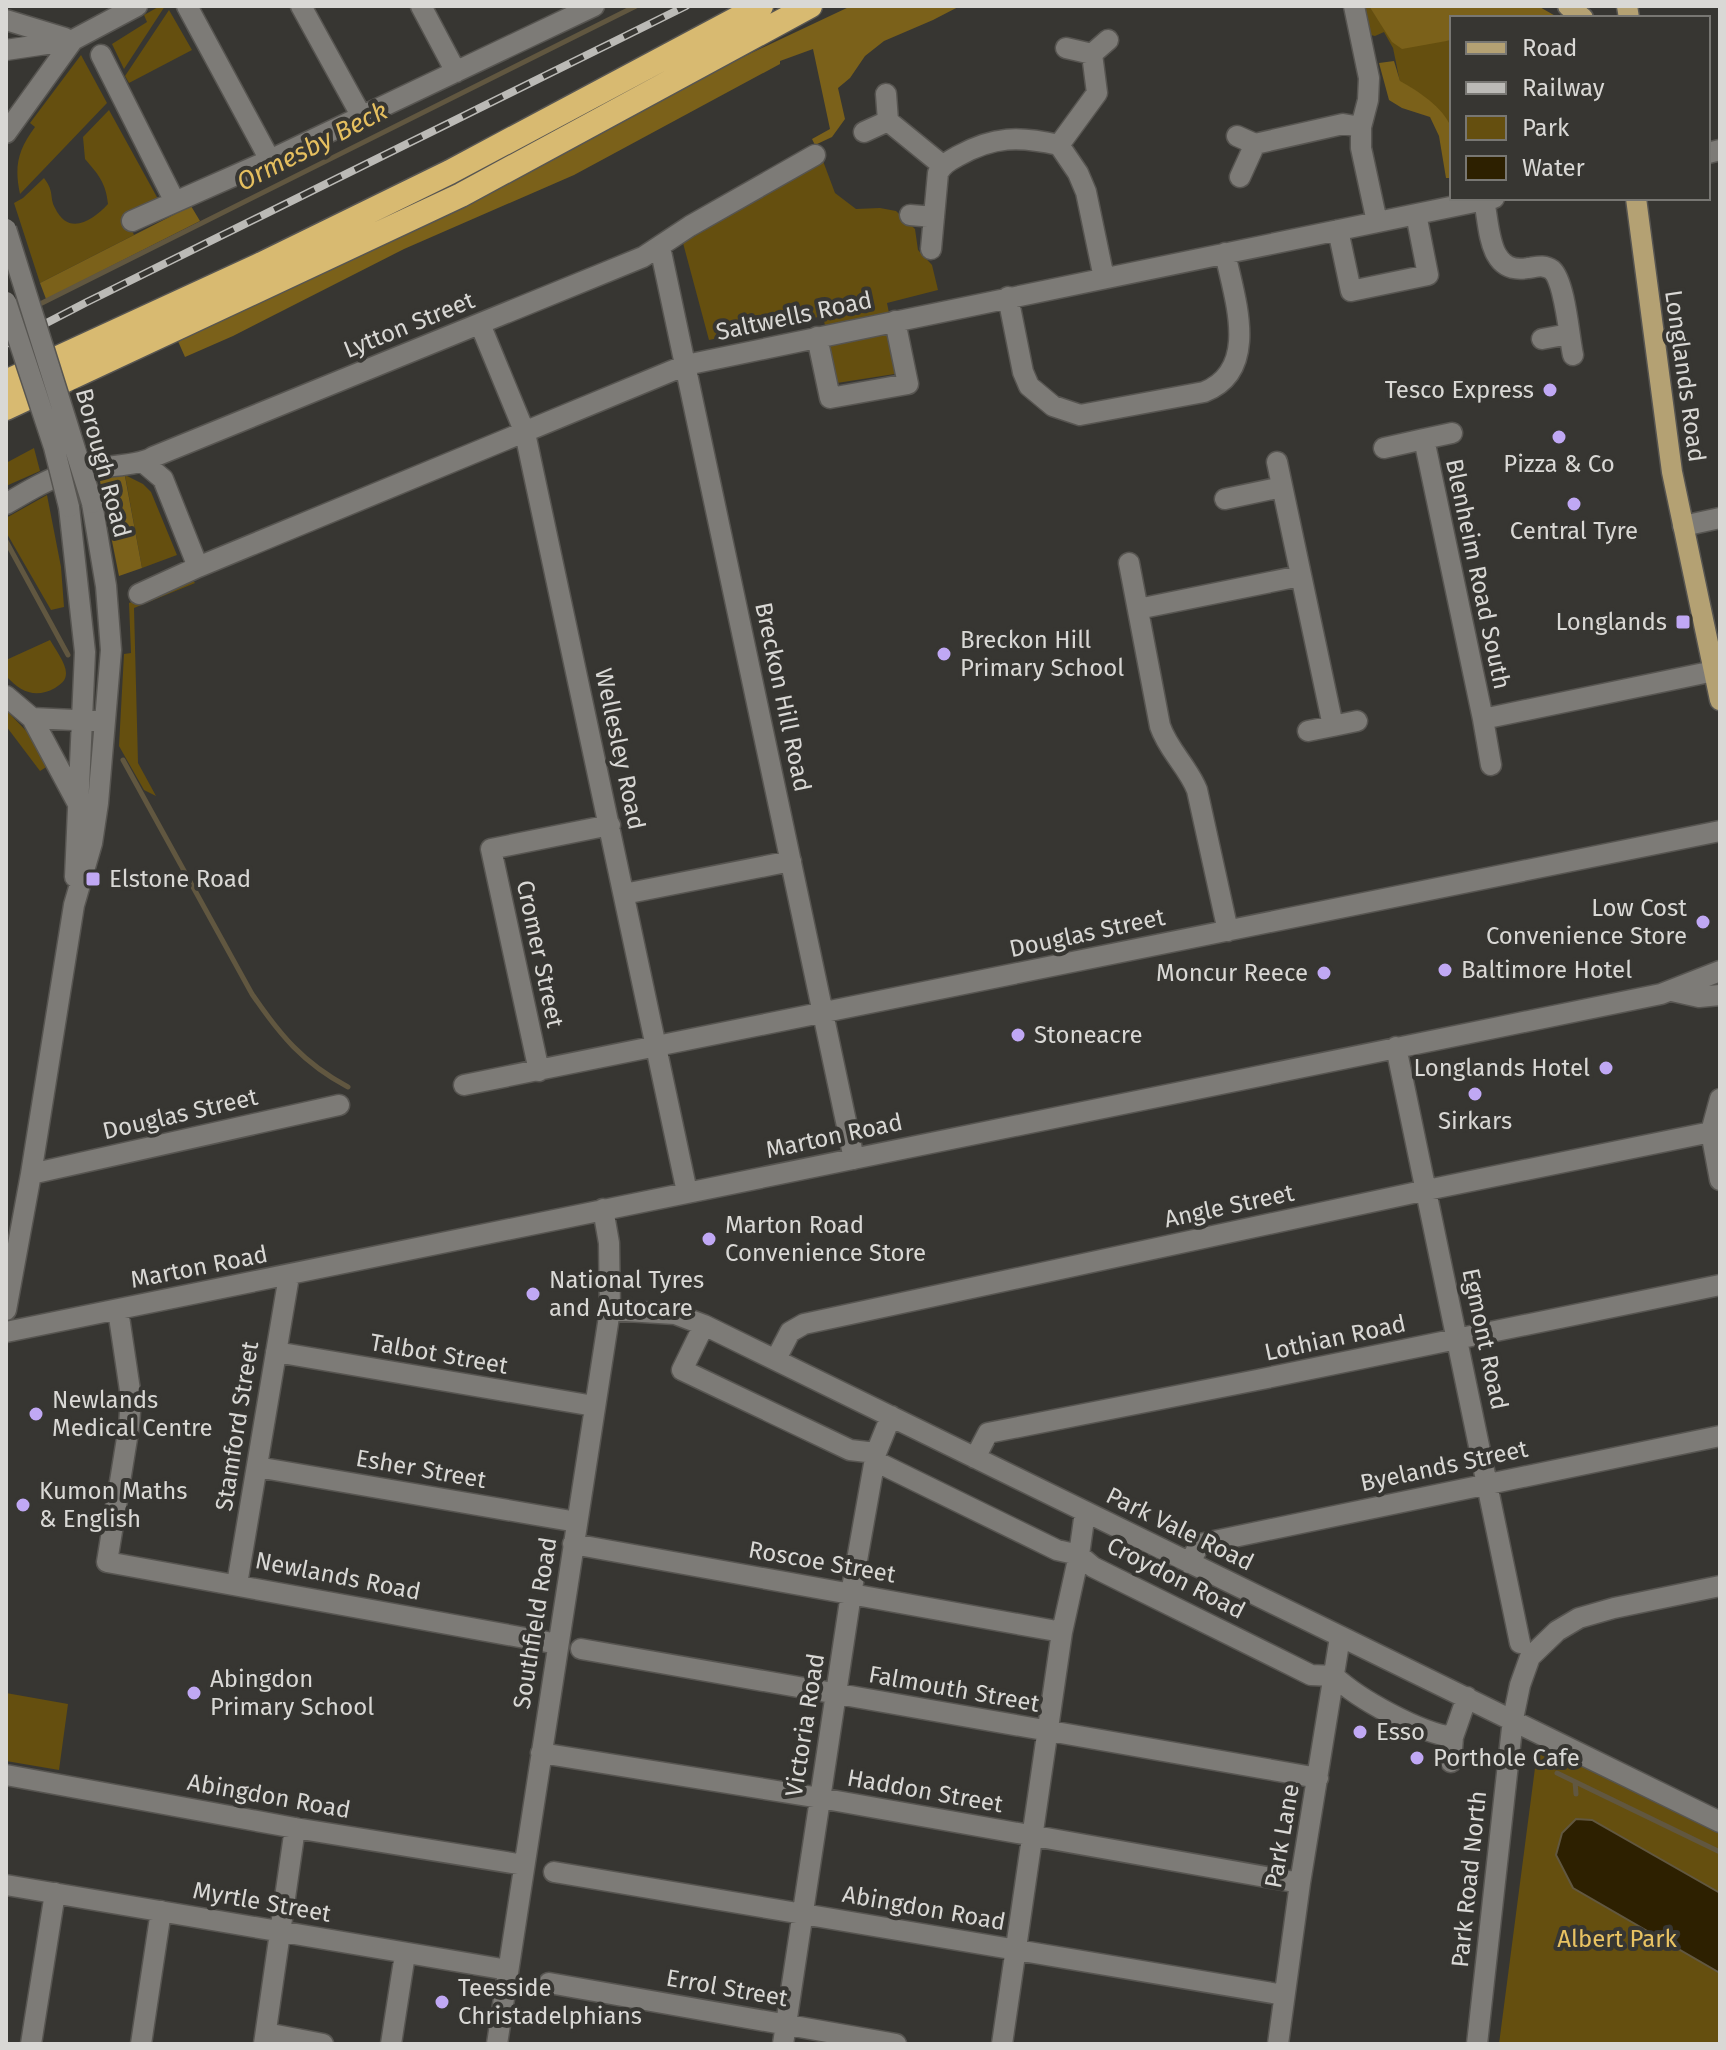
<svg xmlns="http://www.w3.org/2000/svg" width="1726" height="2050" viewBox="0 0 1726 2050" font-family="'Fira Sans',sans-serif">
<rect width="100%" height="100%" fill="#373632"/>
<path fill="#654f0f" d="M160 6H165L124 69 112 44 147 22 144 15Z
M1357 6H1369L1380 22 1434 42 1452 40V129C1440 108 1422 93 1400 82L1393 48 1384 32 1375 36 1366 34Z
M169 10 192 50 129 83 125 76Z
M81 55 107 103 20 194C14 166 18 150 35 127L30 123Z
M109 110 158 199 125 215 134 235 40 283 14 203 23 198 44 178C55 193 49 196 55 208 69 237 93 220 108 204 106 183 98 174 85 159L83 137Z
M823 161 835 193 856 209 880 208 896 211 915 229 918 250 932 265 938 290 887 303 901 373 837 383 823 316 709 340 683 243Z
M34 448 40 471 6 486V463Z
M125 475 143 484 151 492 177 555 142 568Z
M47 495 61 567 64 607 51 610 6 532V518Z
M192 579 195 583 134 608 138 763 156 796 144 790 119 746 124 654 131 653 129 603Z
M50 640C55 649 66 663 66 673 66 681 61 684 55 688 35 699 21 692 6 676V660Z
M6 710 32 737 51 764 40 771 6 726Z
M6 1693 68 1704 59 1770 6 1761Z
M1538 1745 1720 1834V2044H1499Z"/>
<path fill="#7b611a" d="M851 6H960L933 20 884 41 865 56 850 78 838 88 845 119 832 137 815 145 812 139 830 129 813 49 780 61V64L574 175 404 249 233 336 185 357 177 339 637 107Z
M1369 6H1538L1559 18H1452V40L1402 49 1392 42Z
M1394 61 1400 81C1418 91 1443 107 1451 127 1456 141 1452 163 1452 178H1446L1439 136 1430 117 1402 108 1389 100 1379 63Z
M191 206 200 221 46 299 40 283Z
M124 471 142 568 119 576 99 476Z"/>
<path fill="#2d2000" stroke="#615740" stroke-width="2" d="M1576 1819 1592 1820 1720 1893V1973L1573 1888 1556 1855 1562 1833Z"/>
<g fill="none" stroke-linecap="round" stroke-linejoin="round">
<path stroke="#615740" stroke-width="5" d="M36 306 636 6
M6 541 68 655
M123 760 252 994C280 1035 303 1063 348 1087
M1557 1773 1720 1852
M1575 1782 1576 1794"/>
<g stroke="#575551" stroke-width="23">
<path id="minor" d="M187 6 270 160
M301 6 362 117
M421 6 456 72
M1354 6 1369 78 1368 100 1361 127V148L1377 222
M6 20 65 38
M1066 48 1092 54 1108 40
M6 50 73 40 137 6
M101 55 175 202
M886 94 888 121
M864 132 888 121 942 165
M6 133 73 40
M1237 136 1255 144
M1059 145 1097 93 1092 54
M1708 153 1720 150
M1240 177 1255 144 1343 124 1361 127
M1484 200C1490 229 1488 275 1528 268 1536 267 1544 264 1552 270 1565 282 1569 336 1573 355
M910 215 934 217
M132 221 270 160 594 6
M1338 230 1351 291 1428 275 1416 214
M660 247 854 1159
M931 249 938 173C943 164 949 161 958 156 994 136 1019 136 1059 145L1078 173 1086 192 1104 278
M1008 297 1023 372 1029 386 1053 406 1080 415 1204 392C1261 370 1234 297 1225 253
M480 324 525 433 687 1192
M817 337 830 398 908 384 895 321
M1542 339 1569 334
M1424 439 1452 433
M1384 448 1424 439 1483 719 1714 671
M1277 462 1333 726 1357 721
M144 463 163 479 198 567
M1225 499 1282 487
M6 504C26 492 51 477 74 471 95 466 138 467 153 457L643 257 690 226 815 155
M69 507 85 652 75 877
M1683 526 1720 518
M1129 563 1160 726C1168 750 1188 767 1197 790L1228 931
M139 594 198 567 686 365 1494 198
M1138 609 1300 576
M6 696 32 718 95 721
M32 718 77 802
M1483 719 1491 765
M1308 731 1333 726
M624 894 791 861
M1672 991 1699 997 1720 995
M1396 1047 1520 1643
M539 1071 491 849 610 825
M464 1085 1720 831
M1720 1099 1711 1132 1720 1180
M31 1174 339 1105
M6 1310 31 1174 74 905 92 843 98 803 111 650 106 586 92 503
M118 1310 131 1397 129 1426 107 1562 558 1644
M610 1310 675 1314 704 1325 1720 1822
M704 1325 682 1370 850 1450 876 1453
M6 1332 1661 994 1720 971
M276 1352 594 1406
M776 1359 790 1332 804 1324 1427 1190 1711 1132
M975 1458 988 1433 1257 1380 1720 1285
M875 1461 1057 1550 1079 1555 1093 1567 1311 1675 1334 1676C1358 1699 1420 1733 1453 1737
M257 1467 577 1522
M573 1544 1062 1632
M1189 1563 1200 1544 1720 1436
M237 1584 289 1276
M581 1649 1318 1778
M541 1753 820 1798 1300 1883
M1451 1762 1453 1737 1467 1697
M6 1775 295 1828 524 1865
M554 1872 1284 1995
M6 1885 508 1970
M549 1983 896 2044
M266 2033 323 2044
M31 2044 55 1893
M141 2044 161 1911
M264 2044 295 1828
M391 2044 405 1954
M497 2044 610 1310 609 1243 603 1209
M783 2044 851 1594 876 1453 891 1416
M1002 2044 1062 1632 1079 1555 1085 1512
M1278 2044 1300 1883 1340 1637
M1477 2044 1513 1719 1520 1685 1530 1657 1557 1631 1579 1618 1614 1608 1720 1586"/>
</g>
<g stroke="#575551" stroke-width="23">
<path id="major" d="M1568 6 1583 18
M1627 6 1629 18
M1636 198 1672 472 1720 700"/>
</g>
<g stroke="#575551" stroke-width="27">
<path id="highway" d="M6 382 262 264 450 172 761 6
M6 408 461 195 810 6"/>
</g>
<use href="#minor" stroke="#7d7b77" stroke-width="20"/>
<use href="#major" stroke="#b4a173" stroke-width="20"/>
<use href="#highway" stroke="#d8ba71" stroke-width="24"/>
<g stroke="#bbbab6" stroke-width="8">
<path id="rail" d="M6 344 87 302 686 6"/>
</g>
<use href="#rail" stroke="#373632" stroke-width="5" stroke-dasharray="15" stroke-linecap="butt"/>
<g stroke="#575551" stroke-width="23" stroke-linecap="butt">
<path id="minor-bridge" d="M6 229 92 503
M6 302 54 447 69 507"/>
</g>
<use href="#minor-bridge" stroke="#7d7b77" stroke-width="20"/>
</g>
<g fill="#c0a8f4" stroke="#373632" stroke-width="3">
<circle cx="1550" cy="390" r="8"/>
<circle cx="1559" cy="437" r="8"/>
<circle cx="1574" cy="504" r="8"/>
<rect x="1675" y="614" width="16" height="16" rx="4"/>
<circle cx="944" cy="654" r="8"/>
<rect x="85" y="871" width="16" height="16" rx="4"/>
<circle cx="1703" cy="922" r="8"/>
<circle cx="1445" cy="970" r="8"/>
<circle cx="1324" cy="973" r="8"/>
<circle cx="1018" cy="1035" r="8"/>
<circle cx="1606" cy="1068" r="8"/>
<circle cx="1475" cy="1094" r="8"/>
<circle cx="709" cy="1239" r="8"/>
<circle cx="533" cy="1294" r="8"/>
<circle cx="36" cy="1414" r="8"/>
<circle cx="23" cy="1505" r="8"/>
<circle cx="194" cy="1693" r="8"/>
<circle cx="1360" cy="1732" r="8"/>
<circle cx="1417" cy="1758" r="8"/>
<circle cx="442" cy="2002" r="8"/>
</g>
<g text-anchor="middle" stroke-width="8" stroke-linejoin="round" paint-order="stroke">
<g font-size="24" fill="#d9d8d5" stroke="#373632">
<text transform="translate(794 316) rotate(-12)" y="8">Saltwells Road</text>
<text transform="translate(409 325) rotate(-22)" y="8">Lytton Street</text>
<text transform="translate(1685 376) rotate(82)" y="8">Longlands Road</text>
<text transform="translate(103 463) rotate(75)" y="8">Borough Road</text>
<text transform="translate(1478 574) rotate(78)" y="8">Blenheim Road South</text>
<text transform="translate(783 697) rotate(78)" y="8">Breckon Hill Road</text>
<text transform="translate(620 749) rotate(78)" y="8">Wellesley Road</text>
<text transform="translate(1087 933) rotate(-12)" y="8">Douglas Street</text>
<text transform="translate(540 954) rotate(78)" y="8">Cromer Street</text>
<text transform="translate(180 1114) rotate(-13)" y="8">Douglas Street</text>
<text transform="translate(834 1136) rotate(-12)" y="8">Marton Road</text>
<text transform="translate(1229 1206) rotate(-12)" y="8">Angle Street</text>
<text transform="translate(199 1267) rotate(-11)" y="8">Marton Road</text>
<text transform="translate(1335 1338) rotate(-12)" y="8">Lothian Road</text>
<text transform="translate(1485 1339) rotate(78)" y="8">Egmont Road</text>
<text transform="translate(439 1354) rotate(10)" y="8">Talbot Street</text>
<text transform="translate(237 1426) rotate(-81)" y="8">Stamford Street</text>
<text transform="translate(1444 1466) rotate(-12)" y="8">Byelands Street</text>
<text transform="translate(421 1469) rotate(10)" y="8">Esher Street</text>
<text transform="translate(1180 1529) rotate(26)" y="8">Park Vale Road</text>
<text transform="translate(822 1562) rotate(10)" y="8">Roscoe Street</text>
<text transform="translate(338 1576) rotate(11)" y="8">Newlands Road</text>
<text transform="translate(1176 1578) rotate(27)" y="8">Croydon Road</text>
<text transform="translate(535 1623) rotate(-81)" y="8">Southfield Road</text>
<text transform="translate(954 1689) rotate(10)" y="8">Falmouth Street</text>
<text transform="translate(805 1725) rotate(-81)" y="8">Victoria Road</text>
<text transform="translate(925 1791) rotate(10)" y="8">Haddon Street</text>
<text transform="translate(269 1796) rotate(10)" y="8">Abingdon Road</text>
<text transform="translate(1282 1836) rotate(-80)" y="8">Park Lane</text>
<text transform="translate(1469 1879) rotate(-84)" y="8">Park Road North</text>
<text transform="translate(262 1902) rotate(10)" y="8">Myrtle Street</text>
<text transform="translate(924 1908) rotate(10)" y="8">Abingdon Road</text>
<text transform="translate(727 1988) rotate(10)" y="8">Errol Street</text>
</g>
<g font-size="24" fill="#d9d8d5" stroke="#373632" text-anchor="start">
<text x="1534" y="398" text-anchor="end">Tesco Express</text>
<text x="1559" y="472" text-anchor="middle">Pizza &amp; Co</text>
<text x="1574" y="539" text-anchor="middle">Central Tyre</text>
<text x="1667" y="630" text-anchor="end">Longlands</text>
<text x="960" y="648">Breckon Hill<tspan x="960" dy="28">Primary School</tspan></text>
<text x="109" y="887">Elstone Road</text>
<text x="1687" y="916" text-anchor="end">Low Cost<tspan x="1687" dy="28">Convenience Store</tspan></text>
<text x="1461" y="978">Baltimore Hotel</text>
<text x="1308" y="981" text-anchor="end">Moncur Reece</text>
<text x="1034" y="1043">Stoneacre</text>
<text x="1590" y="1076" text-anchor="end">Longlands Hotel</text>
<text x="1475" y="1129" text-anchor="middle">Sirkars</text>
<text x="725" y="1233">Marton Road<tspan x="725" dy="28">Convenience Store</tspan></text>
<text x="549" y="1288">National Tyres<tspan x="549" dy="28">and Autocare</tspan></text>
<text x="52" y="1408">Newlands<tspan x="52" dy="28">Medical Centre</tspan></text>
<text x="39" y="1499">Kumon Maths<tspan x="39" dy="28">&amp; English</tspan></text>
<text x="210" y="1687">Abingdon<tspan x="210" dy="28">Primary School</tspan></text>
<text x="1376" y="1740">Esso</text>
<text x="1433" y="1766">Porthole Cafe</text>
<text x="458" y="1996">Teesside<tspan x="458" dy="28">Christadelphians</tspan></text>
</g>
<g font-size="24" fill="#e8c262" stroke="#373632">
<text x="1617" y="1947">Albert Park</text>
</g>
<g font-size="26" font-style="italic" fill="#e5bf5f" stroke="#373632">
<text transform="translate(312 146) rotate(-27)" y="9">Ormesby Beck</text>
</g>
</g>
<rect width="1726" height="2050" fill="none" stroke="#d9d8d5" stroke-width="16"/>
<rect x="1450" y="16" width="260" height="184" fill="#373632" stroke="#787773" stroke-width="2"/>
<rect x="1466" y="42" width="40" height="12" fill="#b4a173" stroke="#787773" stroke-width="2"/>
<text x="1522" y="56" font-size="24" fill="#d9d8d5">Road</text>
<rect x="1466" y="82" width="40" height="12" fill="#bbbab6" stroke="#787773" stroke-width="2"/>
<text x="1522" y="96" font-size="24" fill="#d9d8d5">Railway</text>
<rect x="1466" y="116" width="40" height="24" fill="#654f0f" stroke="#787773" stroke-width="2"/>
<text x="1522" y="136" font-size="24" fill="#d9d8d5">Park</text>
<rect x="1466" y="156" width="40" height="24" fill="#2d2000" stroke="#787773" stroke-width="2"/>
<text x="1522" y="176" font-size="24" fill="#d9d8d5">Water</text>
</svg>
